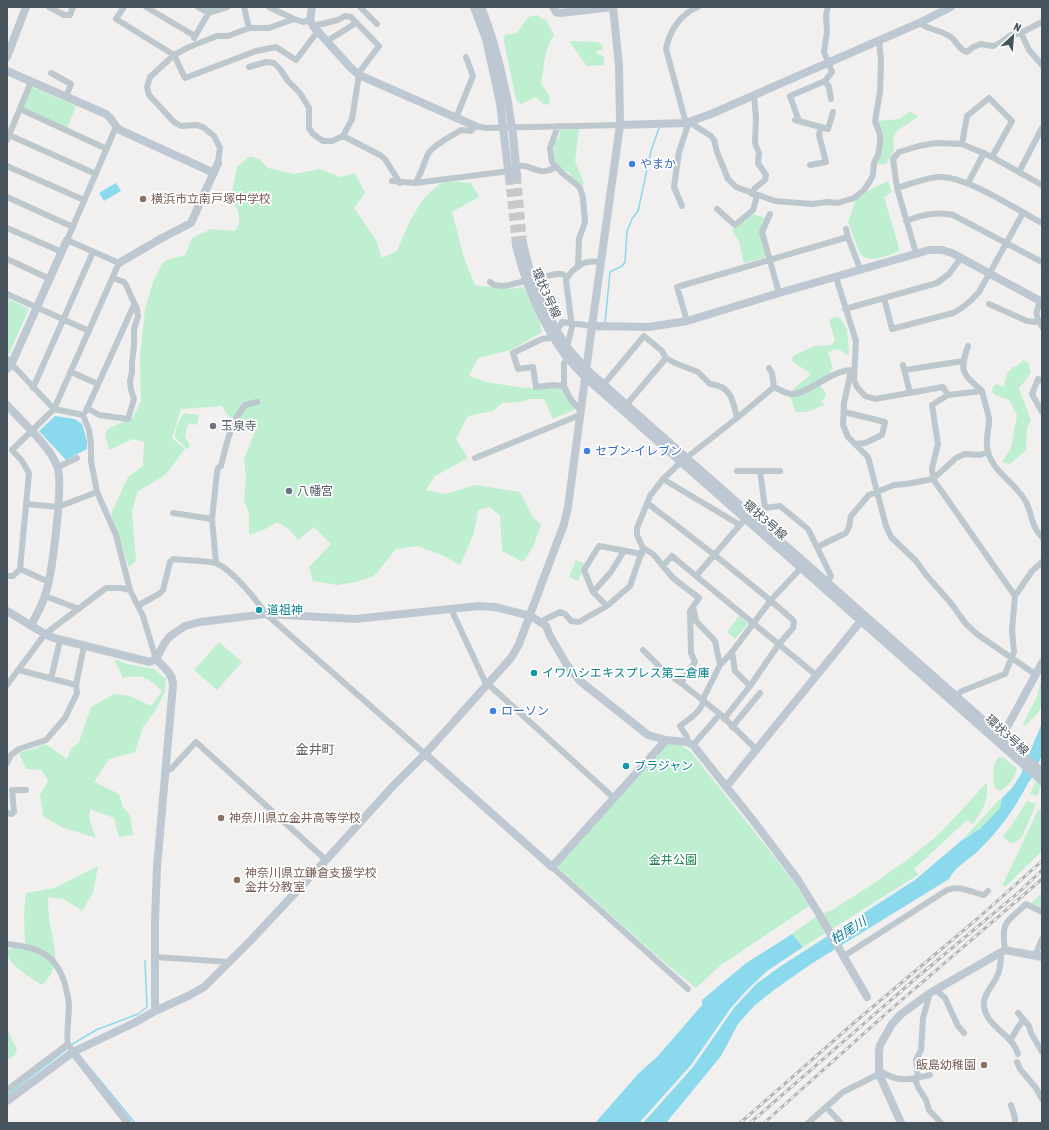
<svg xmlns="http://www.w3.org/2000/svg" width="1049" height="1130" viewBox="0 0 1049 1130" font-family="'Asap Condensed','Noto Sans JP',sans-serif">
<rect width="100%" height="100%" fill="#f2efef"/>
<path fill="#beefd1" d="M537 15 547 21 554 35C543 52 545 64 541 83L549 95 550 103 546 105 542 103 536 97 521 104 516 100 504 41 505 35 517 33 528 17Z
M569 41 597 42 603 45 602 50 596 51 597 54 604 56V65L587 66Z
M32 87 76 106 67 128 22 108Z
M910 111 918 117 898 130 893 138 894 150 886 164H877L881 150 877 121 900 119Z
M579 129 575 161 584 184 580 186 573 179 570 173C553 167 554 156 554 141L559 138 560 130Z
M250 156 259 159 268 168 294 174 320 169 340 177 355 173 365 193 354 208 376 240 382 258 397 251C406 229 419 197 440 184 449 179 462 183 471 183L479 197 452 212 464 258 475 285 509 289 524 287 540 323 542 332 511 350 478 358 469 376 486 382 525 388 559 386 576 409 553 419 544 399H529L522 402 502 403 493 411 468 416 456 439 468 458 435 476 426 490 445 494 475 485 520 492 533 517 541 525 533 547 523 562 502 551 500 516 490 507 478 510 474 533 460 565 444 556 417 546 396 549 374 576 356 582 337 585 313 581 309 567 331 544 314 527 298 540 289 529 277 522 265 529 249 535V513L244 501 246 478 244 459 257 426 229 417 222 406 181 409 172 438 185 449 165 475 137 492 132 512 136 561 129 567 111 514 128 477 143 466 144 442 133 439 109 450 105 434 108 429 133 417 141 401 140 356 145 309 153 282 164 261 185 255 192 238 211 229 235 231C244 219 237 209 231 197L237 167Z
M888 181 892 192 884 197 900 251C888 255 867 266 859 252L848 222 856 199 871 189Z
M753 214 765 218 759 232 766 254 764 258 744 263 739 242 732 230Z
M7 298 29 309 9 354 7 352Z
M835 317 840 318 847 329 849 354 847 355 840 350 834 349 828 353C835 373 833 369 819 384L826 394 825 398 821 401 824 405 807 412H796L790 397V392L811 374 792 361 793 356 814 346 832 345 835 340 829 320Z
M1023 360 1028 363 1031 372 1019 389 1031 420 1027 427 1026 450 1010 464 1002 462 1011 448 1017 415 1009 400 995 395 992 392 993 387 996 384 1004 387C1005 380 1006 373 1012 368 1017 365 1019 365 1023 360Z
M184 413 199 415 197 425 188 423 185 436 190 446 187 449 175 437 176 427Z
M576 560 585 564 578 581 569 577Z
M739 616 748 624 735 639 727 632Z
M219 642 242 662 217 690 194 670Z
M114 659 128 664 154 669 166 679 165 692 155 711 143 727 135 752 109 759 94 782 119 794 123 807 130 815 133 835 119 837 114 818 90 809 89 818 96 838 61 827 43 816 40 795 48 781 42 770 26 769 19 753 36 748 45 744 67 759 72 748 79 742 91 707 114 694 130 696 151 706 162 691C146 677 144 674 123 678Z
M1042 677C1042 688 1045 705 1037 714 1033 719 1031 718 1027 725L1024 726 1023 724 1037 696Z
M667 743 681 745 692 753 794 882 809 906 721 965 696 988 657 956 557 867Z
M999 757 1004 758 1017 768C1015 778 1009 785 1001 791L995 788C993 777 991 766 999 757Z
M1042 769V783L1037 796 1030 794Z
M987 782C988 801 984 808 973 824L967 820 914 869 918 875 803 947 792 934 814 918 832 910 870 886 907 860 937 836 958 814Z
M1002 798 1000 808 980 829C974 831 970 837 962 840L999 800Z
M1027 801 1036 804 1022 837 1014 843 1009 842 1003 837 1017 817Z
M1038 810H1042V851L1006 886H1002Z
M98 866 93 893 82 911 64 899 48 897C48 903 48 910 49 916 51 942 65 964 42 985 31 977 7 966 7 950L25 944 24 912 26 893 54 888Z
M1042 893V908L1031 903Z
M7 1029 17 1050 14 1056 7 1060Z"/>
<path fill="#8bd9ed" d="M116 183 121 191 104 201 99 193Z
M55 416 75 419 82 424 87 441V449L66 460 39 431Z
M1042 723V755L1032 778 1028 783C1015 809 998 832 977 852 968 860 954 868 949 879L811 964 774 990 755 1005 738 1024 721 1056 666 1123H643L693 1067 734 1008 756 984 781 966 915 880 962 840C970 837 974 831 980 829L1000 808 1002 798 1012 788 1020 776Z
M792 934 803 947 767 971 745 992 730 1009 691 1065 639 1123H595L639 1073 658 1056 702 1005V1000L745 964Z"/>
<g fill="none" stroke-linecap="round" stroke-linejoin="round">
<path stroke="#8bd9ed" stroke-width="1.5" d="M605 323 610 272 622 266 625 262 627 231 632 219 638 211 651 151 659 128
M71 1045 96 1030 138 1014 147 1007 145 961
M89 1067 135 1123
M7 1095 67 1049"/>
<path stroke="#c7c8ca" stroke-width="8" stroke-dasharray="8 4" stroke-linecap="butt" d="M517 176 523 243
M509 177 516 245"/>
<path stroke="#bdc7ce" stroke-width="6" d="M49 7 64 15H70L73 7
M124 7 116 19 174 55 185 78 256 51 276 47 296 60 318 31
M146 7 195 36
M198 7 209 13 228 7
M244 7 249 28
M269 7 294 19
M360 7 377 24
M919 23C929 30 941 30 951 37 957 42 959 50 967 52L973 47 981 44 992 46 997 45 1011 35 1021 33 1042 22
M313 26 338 20 345 16 351 17 379 46 358 74
M1021 33 1029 50 1042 65
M194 38 212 7
M327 41 356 23
M249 67 266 62 274 63 280 69 288 81 300 93 309 108V128L313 134 323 141H332L343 136 352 119 359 75
M51 73 71 84 66 97
M825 81 829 87 831 99
M20 109 107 149
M456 118 473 76 466 57
M795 120 828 129 833 112
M799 121 790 96 825 81 832 72 824 52 827 32 826 15 828 7
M686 123 666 49C669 32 680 14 698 7
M558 126 550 148 552 162 562 173 577 185 580 188 583 198 585 222 579 239 578 267
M9 135 96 174
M343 136 380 155 385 159 400 183
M7 140 31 82
M962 144 967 116 989 98 1012 121 992 157
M218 163 220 148 214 136 203 127 196 125 181 126 174 122 149 95 147 87 150 77 174 55 189 47 217 36H228L249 28H269L294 19 303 22 310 20
M810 165 826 162 819 135 821 127
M7 166 84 200
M1019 172 1042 128
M392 181 415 183 510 171C523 161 527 168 541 171 545 172 552 169 556 167
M415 183C422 174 423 164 428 154 433 145 452 136 461 130L471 131 475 126 486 128 620 125
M968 183 984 153
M897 188C910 184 925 178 939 177 964 175 1016 209 1040 222
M752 194 755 188 765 180 766 175 758 163 759 153 755 143 756 118 754 96
M7 197 73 227
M682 206 674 187 679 152 689 122 711 136 714 140 717 152 728 179 736 187 775 201 812 204 828 202 838 203 854 198 864 190 870 181 873 175 874 163 878 155 880 144V135L875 121 880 92 881 61 879 40
M717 209 735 225 753 210 757 196
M770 214 762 232 779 293
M906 221C922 215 936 211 953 215L1042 262
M7 228 62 252
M846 229 848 237
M916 253 897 188 893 159 899 152 919 146 936 143 962 144 992 157 1042 185
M7 259 50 279
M836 277 856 341 854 380 857 387 865 396 875 399 943 387 948 395
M490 282 494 285 504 286 556 274H562L567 277
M7 294 89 331
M884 298 937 283 949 274 961 258
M1041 301C1035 312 1035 316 1042 327
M989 304 1027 321 1035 322 1038 320
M845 309 884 298 892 329 953 313C964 308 971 301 979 292L1023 213
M687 321 677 287 848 237 860 269
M557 331 562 322 592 326
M553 336 550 338 542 339 513 353 518 369 533 367 536 387 553 385 564 386V363L568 358
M968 346C959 372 962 373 982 391
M567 347 572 327 566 280C569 273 580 263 588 262 592 261 597 262 601 262
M7 359 54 409 83 415 89 430 91 444V461L97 492 116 535 130 590 143 616 156 659
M903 365 910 393
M905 370 963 361
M71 372 98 384
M1042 381 1038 379 1032 394 1042 412
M604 384 644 336 662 351 666 358 675 363 698 372 710 384C731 386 733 400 737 418L681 462 663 479 650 496 637 528V535L643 548 653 554 673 578 699 598 690 611 691 653 695 662 681 683
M564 386C568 395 572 404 581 409
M774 387C780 390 785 393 791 394 806 396 833 368 854 370
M33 388 93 252
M627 404 666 358
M87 408 99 415 128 419 134 399 131 390 130 381 132 372V362L134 346V329L138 316 137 309 126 285 124 282 113 278
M86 411 134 305
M844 412 885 422 882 435 865 443 855 444 848 437 843 425 844 403 850 375 854 371
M737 418 774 387 772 373 769 368
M855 444 868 457 886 526 891 537 916 561 927 576 950 602 966 624 978 635 1035 674
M475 458 580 415
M58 467 77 458
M737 471H780
M760 471 765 508
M663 479 740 525
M647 503C696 540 745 578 792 619L794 622 793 628 779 644 750 686 724 719
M27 504 58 507 97 492
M173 513 212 519
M216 563 212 519 217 472 218 468 221 466C226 445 231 422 245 405L257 402
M663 566 672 556 696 576
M20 569 29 473 22 461 12 450 54 409 119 263 67 240 116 127
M7 576H13L20 569 49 582
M826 585 831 576 817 547 846 533 849 527 851 516 869 495 894 485 906 484 933 479 956 458 965 454 980 455 988 452
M593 592 611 572 624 551
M45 596 79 609
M1015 596 933 479 932 468 938 444 932 405 948 395 982 391C984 400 987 409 989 418 990 429 984 440 988 452 994 474 1018 484 1027 504 1032 515 1032 528 1042 537
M139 605 159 594 163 590 170 562 173 559C182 560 209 561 216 563 232 570 256 599 266 614L425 754
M607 606 593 592 584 570 599 546 642 554
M451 609 487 686
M694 610 696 621 715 641 720 665 703 699
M540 622 560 612 565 614 571 621 579 622 607 606 630 586 643 548
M643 650 662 669 681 683 720 714 756 749
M720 665 732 652
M19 670 76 685
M816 675 696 576 740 525 756 509 780 506 808 529 817 547
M51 679 60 640
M488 684 614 798
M7 685 45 634 106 588H121L130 590
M750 686 735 671 732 652 771 600 801 568
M956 696 962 691 1005 674 1014 652 1012 630 1015 596 1032 571 1042 562
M732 727 760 693
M687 742V737L680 726C689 719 701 712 704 700
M693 745 720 714
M7 763 11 755 19 749 46 740 65 718 77 693 76 685 84 646
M165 771 171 769 196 742 326 860
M7 813 12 814 14 812 12 790H26
M552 867 688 989
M7 944C39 947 58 955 66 988 67 994 69 1000 69 1006 69 1014 66 1038 68 1044 69 1046 72 1049 73 1052
M1005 950C1001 921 1006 923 1026 904L1042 912
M1001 952C1001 960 1001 967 998 974 994 985 982 995 984 1007 987 1027 1013 1035 1018 1054
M844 956 947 890C962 885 969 892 984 895L988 891
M1035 956 1042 939
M155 957 230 962
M936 990 945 998 958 1026 964 1033
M1018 1013 1029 1026 1031 1033 1042 1052
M1010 1040C1016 1033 1017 1026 1024 1020
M1017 1062 1020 1069 1036 1088 1042 1099
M879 1070C897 1083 909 1080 930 1075
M918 1078 916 1060 921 1050 923 1018 930 993
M915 1079 918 1087 926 1100 929 1110 941 1123
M7 1090 68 1044
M1011 1105 1015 1118V1123
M826 1107 841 1123
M808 1123 843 1092 879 1074"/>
<path stroke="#bdc8d3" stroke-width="8" d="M312 7 310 20 313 26 351 68 359 75 475 126
M474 7 486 39 500 103
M481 7C494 38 501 70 508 102
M7 57 26 7
M7 71 106 114C113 119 114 126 120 130L214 173
M620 125 686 123 711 114 919 23 951 7
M523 243 532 280 545 308 557 331 567 347 586 369 1042 772
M516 245C525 283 540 319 563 352 569 361 578 369 585 377L1042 781
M119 263 162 238 191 223 218 163
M592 326 649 327 687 321 779 293 929 250H942L952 253 1042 302
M7 369 11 365 67 240
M7 405C22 422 49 445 57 466 64 481 52 577 45 595 42 606 36 616 31 625
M7 611 45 634 54 638 150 662 156 659 164 644 169 637 185 626 200 622 266 614 355 619 479 606 495 607 531 616 546 626 550 636 567 665 580 681 648 735 666 740
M1000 740 1042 663
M425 754 552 867 666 740 687 742 693 745 752 819 798 880 819 914 867 997
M726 787 864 617
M155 1011V920L157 867 173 685C173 673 163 667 156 659
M73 1052 128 1123
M7 1101 73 1052 134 1023 155 1011 188 996 204 987 251 940 326 860 393 786 425 754 511 658 519 644 564 524 568 507 592 326 620 125 619 66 613 7 560 13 556 12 553 7
M901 1123 879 1074V1051L880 1045 892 1024 900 1015 930 993 1005 950 1042 957"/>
<g stroke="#b2b5ba" stroke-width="3">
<path id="rail" d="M740 1123 856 1021 977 919 1042 861
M750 1123 915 979 1019 892 1042 870
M764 1123 889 1011 1042 879"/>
</g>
<use href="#rail" stroke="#fff" stroke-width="1.5" stroke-dasharray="4.5" stroke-linecap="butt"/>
<path stroke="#bdc8d3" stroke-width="8" d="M508 102 513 135 517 176
M500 103 509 177"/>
</g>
<g fill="#3f7fe0" stroke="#fff" stroke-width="1.5">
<circle cx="632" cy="164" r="4"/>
<circle cx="587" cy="451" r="4"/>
<circle cx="493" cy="711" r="4"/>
</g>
<g fill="#8d6e63" stroke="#fff" stroke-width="1.5">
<circle cx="143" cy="199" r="4"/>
<circle cx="221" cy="818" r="4"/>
<circle cx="237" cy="880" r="4"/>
<circle cx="984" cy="1065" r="4"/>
</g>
<g fill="#6b7280" stroke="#fff" stroke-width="1.5">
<circle cx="213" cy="426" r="4"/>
<circle cx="289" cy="491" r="4"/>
</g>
<g fill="#0f9aa8" stroke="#fff" stroke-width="1.5">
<circle cx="259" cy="610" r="4"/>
<circle cx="534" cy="673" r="4"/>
<circle cx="626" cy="766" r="4"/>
</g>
<g text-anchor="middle" stroke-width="3.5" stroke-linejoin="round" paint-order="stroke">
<g font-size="12" fill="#366cbe" stroke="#fff" text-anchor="start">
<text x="640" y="168">やまか</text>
<text x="595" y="455">セブン-イレブン</text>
<text x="501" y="715">ローソン</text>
</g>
<g font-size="12" fill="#785e54" stroke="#fff" text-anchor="start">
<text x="151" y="203">横浜市立南戸塚中学校</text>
<text x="229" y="822">神奈川県立金井高等学校</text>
<text x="245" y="877">神奈川県立鎌倉支援学校<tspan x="245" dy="14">金井分教室</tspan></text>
<text x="976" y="1069" text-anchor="end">飯島幼稚園</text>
</g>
<g font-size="12" fill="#47535d" stroke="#fff">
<text transform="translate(546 293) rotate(66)" y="4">環状3号線</text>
<text transform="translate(765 520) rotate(41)" y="4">環状3号線</text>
<text transform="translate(1007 735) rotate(42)" y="4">環状3号線</text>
</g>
<g font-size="12" fill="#5b616d" stroke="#fff" text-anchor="start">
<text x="221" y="430">玉泉寺</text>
<text x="297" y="495">八幡宮</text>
</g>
<g font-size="12" fill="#0d838f" stroke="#fff" text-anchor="start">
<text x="267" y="614">道祖神</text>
<text x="542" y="677">イワハシエキスプレス第二倉庫</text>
<text x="634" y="770">ブラジャン</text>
</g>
<g font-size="12" fill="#17804a" stroke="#fff">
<text x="673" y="864">金井公園</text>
</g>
<g font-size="13" fill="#5c6064" stroke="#fff">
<text x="315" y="754">金井町</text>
</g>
<g font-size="13" font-style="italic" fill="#0c7f9c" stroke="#fff">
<text transform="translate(848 930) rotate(-32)" y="5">柏尾川</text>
</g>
</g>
<rect width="1049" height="1130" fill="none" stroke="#47535d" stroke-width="16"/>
<g transform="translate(1013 36) rotate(26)" stroke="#ffffff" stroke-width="3" paint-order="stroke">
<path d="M0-3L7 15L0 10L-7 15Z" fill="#47535d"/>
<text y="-6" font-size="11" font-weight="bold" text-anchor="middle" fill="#47535d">N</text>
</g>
</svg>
